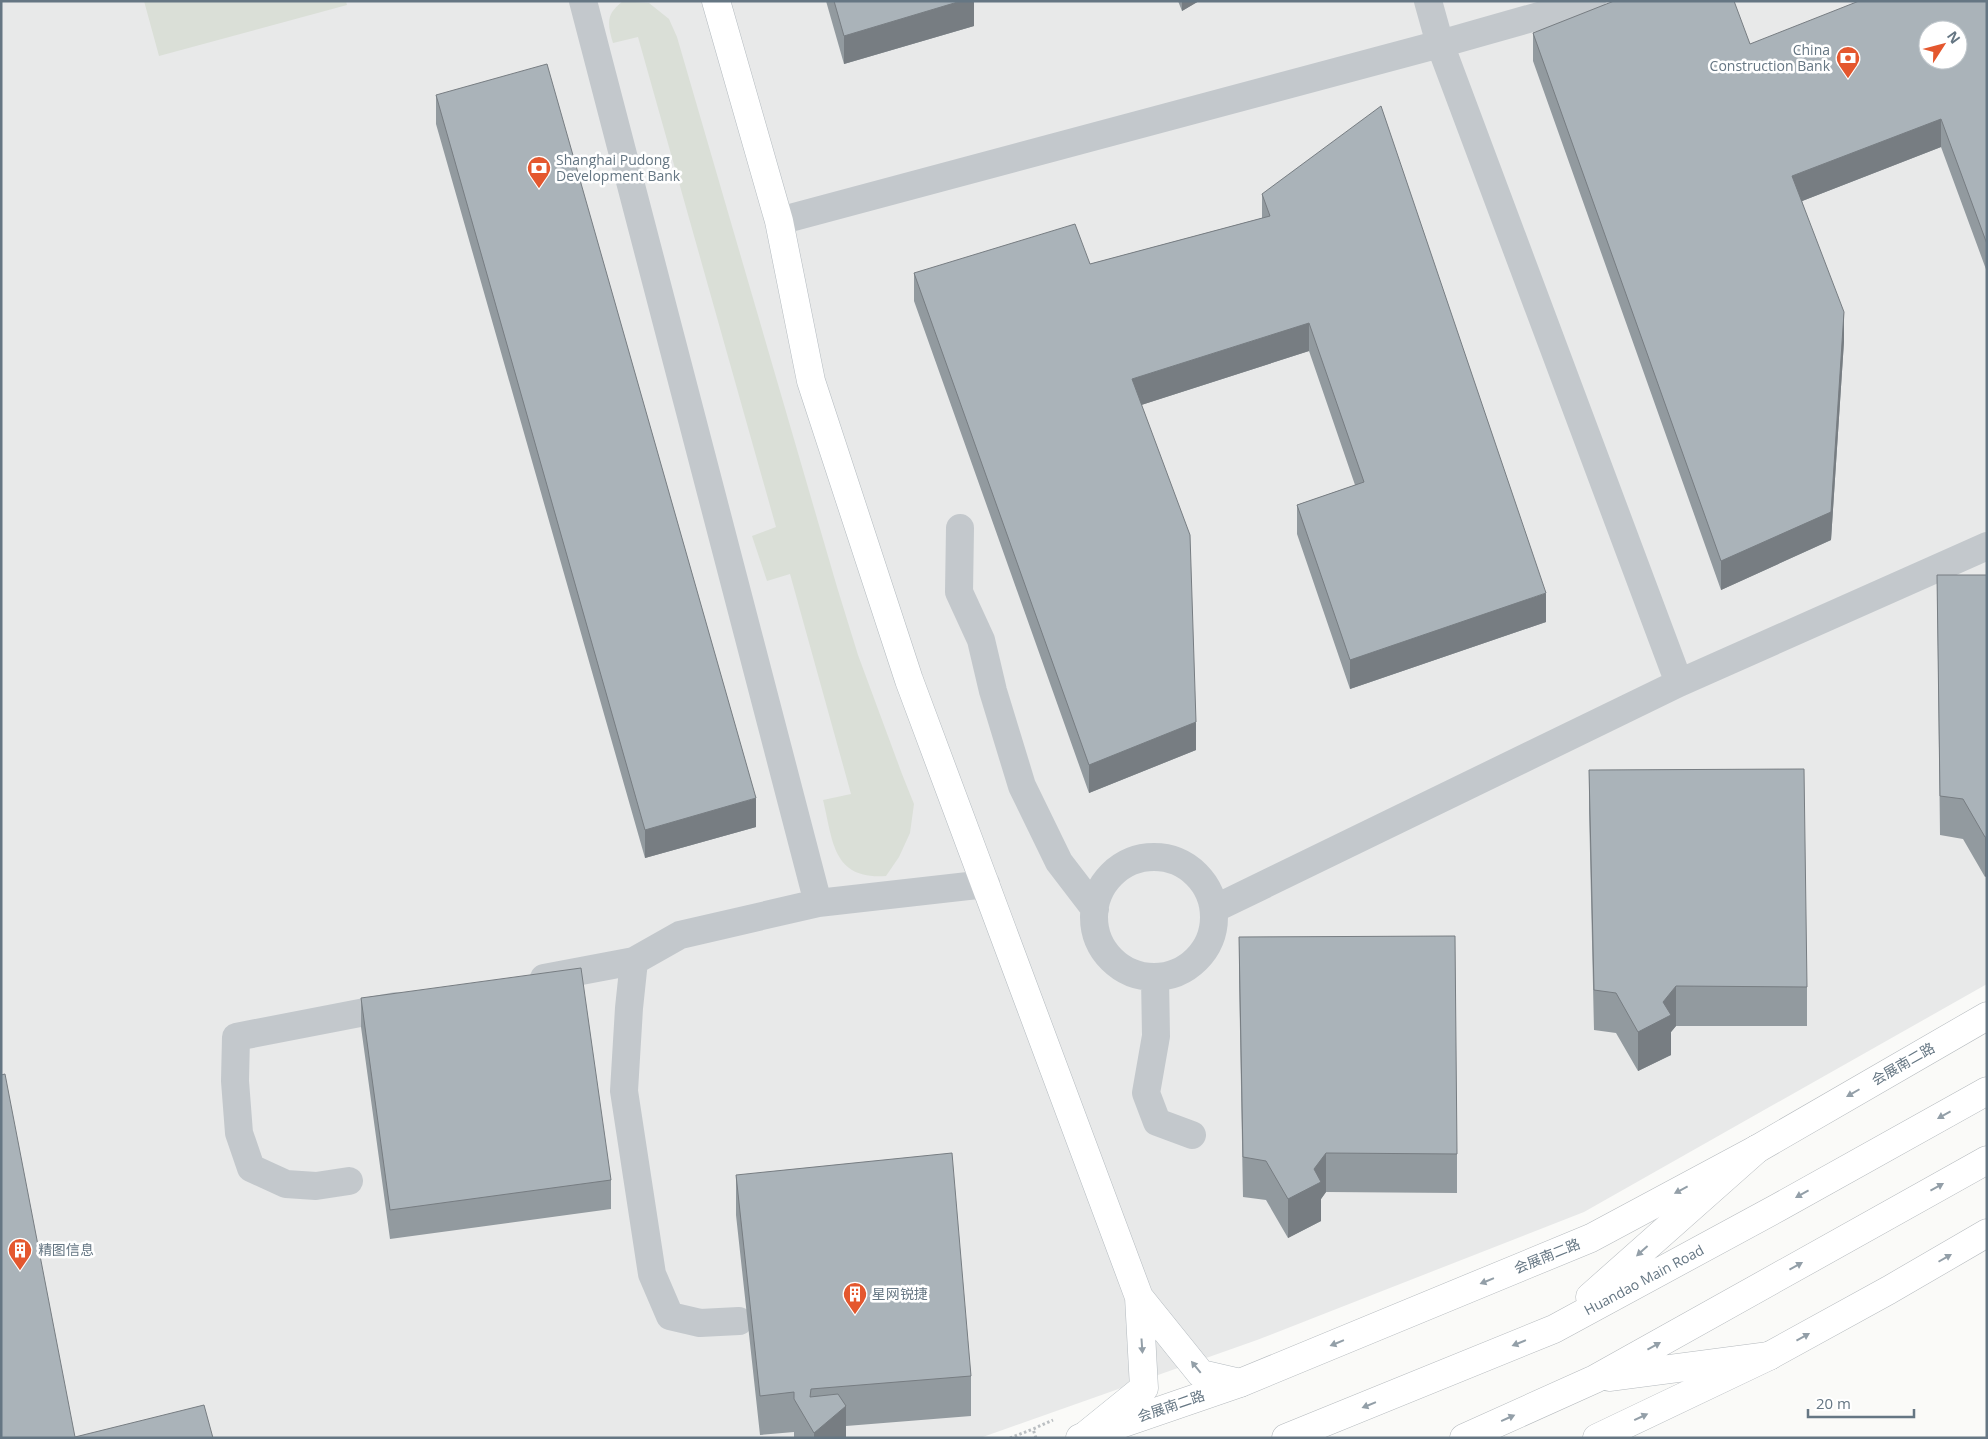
<svg xmlns="http://www.w3.org/2000/svg" width="1988" height="1439" viewBox="0 0 1988 1439" font-family="'Open Sans','Noto Sans SC',sans-serif">
<rect width="100%" height="100%" fill="#fafaf8"/>
<path fill="#e8e9e9" fill-rule="evenodd" d="M1 1H1987V984L1584 1212 1257 1340 980 1438H1ZM1928 30H1958V60H1928Z"/>
<path fill="#dadfd7" d="M144 1H346L347 5 159 56Z
M623 1 649 3 669 19 677 37 837 587 858 655 902 774 914 804 910 833 899 857 886 876C832 880 833 840 823 800L851 794 790 574 767 581 752 536 776 527 638 37 613 43C607 23 606 14 623 1Z"/>
<g fill="none" stroke-linecap="round" stroke-linejoin="round">
<g stroke="#b3babf" stroke-width="29">
<path id="secondary" d="M716 1 779 221 811 381 909 680 1139 1297 1144 1388 1086 1435
M1139 1297 1201 1374 1240 1383"/>
</g>
<g stroke="#b5babe" stroke-width="29">
<path id="primary" d="M1080 1438 1240 1383 1591 1238 1757 1149 1987 1016
M1597 1438 1769 1356 1889 1290 1987 1233"/>
</g>
<g stroke="#b4b9bd" stroke-width="29">
<path id="highway" d="M1590 1297 1757 1149
M1609 1377 1769 1356
M1286 1438 1554 1329 1779 1207 1987 1091
M1464 1438 1595 1379 1987 1160"/>
</g>
<path stroke="#bbbfc2" stroke-width="3" stroke-dasharray="2.5 2.5" stroke-linecap="butt" d="M1010 1438 1033 1429
M1036 1438 1033 1429 1053 1420"/>
<path stroke="#c3c8cc" stroke-width="28" d="M583 1 818 903 986 884
M1428 1 1440 44 1679 683
M779 221 1440 44 1592 1
M960 528 959 592 981 640 993 691 1022 786 1059 862 1095 909
M1094 917a60 60 0 1 1 120 0a60 60 0 1 1-120 0Z
M1214 909 1679 683 1987 546
M544 978 634 961
M1155 978 1156 1036 1146 1093 1157 1122 1192 1135
M349 1181 316 1186 286 1184 251 1168 239 1133 235 1081 236 1037 396 1006
M739 1321 700 1323 670 1316 652 1274 624 1091 629 1008 634 961 680 935 818 903"/>
<use href="#secondary" stroke="#fff" stroke-width="28"/>
<use href="#primary" stroke="#fff" stroke-width="28"/>
<use href="#highway" stroke="#fff" stroke-width="28"/>
</g>
<path fill="#929a9f" d="M826 1H974V26L844 64Z
M1178 1H1199L1182 11Z
M1987 1V272L1941 147 1802 201 1844 341 1831 540 1721 590 1533 61V33L1750 44Z
M436 95 756 827 645 858 436 124Z
M1262 194 1546 622 1350 689 1297 534V505L1355 485 1309 351 1141 405 1196 750 1089 793 914 301V273L1090 264 1262 218Z
M1937 575H1987L1985 877 1963 839 1940 835Z
M1589 770 1807 987V1026H1676L1671 1032V1055L1638 1071 1616 1033 1594 1030 1589 809Z
M1239 937 1457 1154V1193L1326 1192 1321 1199V1221L1288 1238 1266 1200 1243 1197 1239 976Z
M361 998 611 1180V1209L390 1239 361 1027Z
M736 1175 971 1376V1416L846 1426V1438H794V1432L760 1435 736 1215Z"/>
<path fill="#777d82" d="M961 1H974V26L844 64V36Z
M1182 1H1199L1182 11Z
M1941 119V147L1792 205V176Z
M1844 312V341L1831 540 1721 590V561Z
M1309 323V351L1132 408V379Z
M1546 593V622L1350 689V660Z
M1196 722V750L1089 793V765Z
M756 798V827L645 858V830Z
M1985 837H1987V876L1985 877Z
M1676 986V1026L1671 1032V1055L1638 1071V1032Z
M1326 1153V1192L1321 1199V1221L1288 1238V1199Z
M846 1406V1438H814V1433Z"/>
<path fill="#aab3b9" stroke="#777d82" fill-rule="evenodd" d="M834 1H961L844 36Z
M1614 1H1734L1750 44 1859 1H1987V244L1941 119 1792 176 1844 312 1831 512 1721 561 1533 33ZM1928 30H1958V60H1928Z
M547 64 756 798 645 830 436 95Z
M1381 106 1546 593 1350 660 1297 505 1364 482 1309 323 1132 379 1190 535 1196 722 1089 765 914 273 1075 224 1090 264 1270 216 1262 194Z
M1937 575H1987V837H1985L1963 799 1940 796Z
M1804 769 1807 987 1676 986 1663 1002 1671 1015 1638 1032 1616 993 1594 990 1589 770Z
M1455 936 1457 1154 1326 1153 1314 1169 1321 1182 1288 1199 1266 1161 1243 1157 1239 937Z
M581 968 611 1180 390 1210 361 998Z
M5 1074 75 1437 204 1405 213 1438H1V1075Z
M952 1153 971 1376 811 1389 810 1397 838 1394 846 1406 814 1433 794 1399V1392L760 1396 736 1175Z"/>
<defs><path id="oneway-solid" d="M-6-.8H1V-3.2L6.5 0L1 3.2V.8H-6Z" transform="scale(1.25)"/></defs>
<g fill="#939fa8">
<use href="#oneway-solid" transform="translate(1853 1093) rotate(150)"/>
<use href="#oneway-solid" transform="translate(1944 1115) rotate(151)"/>
<use href="#oneway-solid" transform="translate(1937 1187) rotate(-29)"/>
<use href="#oneway-solid" transform="translate(1681 1190) rotate(152)"/>
<use href="#oneway-solid" transform="translate(1802 1194) rotate(151)"/>
<use href="#oneway-solid" transform="translate(1642 1251) rotate(138)"/>
<use href="#oneway-solid" transform="translate(1945 1258) rotate(-30)"/>
<use href="#oneway-solid" transform="translate(1796 1266) rotate(-29)"/>
<use href="#oneway-solid" transform="translate(1487 1281) rotate(158)"/>
<use href="#oneway-solid" transform="translate(1803 1337) rotate(-29)"/>
<use href="#oneway-solid" transform="translate(1337 1343) rotate(158)"/>
<use href="#oneway-solid" transform="translate(1519 1343) rotate(158)"/>
<use href="#oneway-solid" transform="translate(1142 1346) rotate(86)"/>
<use href="#oneway-solid" transform="translate(1654 1346) rotate(-29)"/>
<use href="#oneway-solid" transform="translate(1196 1367) rotate(-129)"/>
<use href="#oneway-solid" transform="translate(1369 1405) rotate(158)"/>
<use href="#oneway-solid" transform="translate(1641 1417) rotate(-25)"/>
<use href="#oneway-solid" transform="translate(1508 1418) rotate(-24)"/>
</g>
<defs>
<g id="bank-pin" transform="scale(1.25)"><path d="M0 17L-7.5 6A9.5 9.5 0 1 1 7.5 6Z" fill="#e4572e" stroke="#fff"/><path d="M-6-4H6V4H-6ZM0-2.3a2.3 2.3 0 1 0 0 4.6a2.3 2.3 0 1 0 0-4.6Z" fill="#fff"/></g>
<g id="building-pin" transform="scale(1.25)"><path d="M0 17L-7.5 6A9.5 9.5 0 1 1 7.5 6Z" fill="#e4572e" stroke="#fff"/><path d="M-4-6H4V6H1V3H-1V6H-4ZM-2.5-4.3h1.7v1.8h-1.7ZM.8-4.3h1.7v1.8H.8ZM-2.5-1h1.7V.8h-1.7ZM.8-1h1.7V.8H.8Z" fill="#fff"/></g>
</defs>
<g fill-rule="evenodd">
<use href="#bank-pin" x="1848" y="58"/>
<use href="#bank-pin" x="539" y="168"/>
<use href="#building-pin" x="20" y="1250"/>
<use href="#building-pin" x="855" y="1294"/>
</g>
<g text-anchor="middle" stroke-width="5" stroke-linejoin="round" paint-order="stroke">
<g font-size="14" fill="#657683" stroke="#fff" text-anchor="start">
<text x="1830" y="55" text-anchor="end">China<tspan x="1830" dy="16">Construction Bank</tspan></text>
<text x="556" y="165">Shanghai Pudong<tspan x="556" dy="16">Development Bank</tspan></text>
<text x="38" y="1255">精图信息</text>
<text x="872" y="1299">星网锐捷</text>
</g>
<g font-size="14" fill="#657683" stroke="#fff">
<text transform="translate(1903 1064) rotate(-30)" y="5">会展南二路</text>
<text transform="translate(1547 1256) rotate(-22)" y="5">会展南二路</text>
<text transform="translate(1644 1280) rotate(-28)" y="5">Huandao Main Road</text>
<text transform="translate(1171 1406) rotate(-19)" y="5">会展南二路</text>
</g>
</g>
<rect width="1988" height="1439" fill="none" stroke="#657683" stroke-width="5"/>
<g transform="translate(1943 45) rotate(54)"><circle r="24" fill="#ffffff" stroke="#c1c8cd"/>
<path d="M0-4L9 19L0 12L-9 19Z" fill="#e4572e"/>
<text y="-8" font-size="14" font-weight="bold" text-anchor="middle" fill="#657683">N</text>
</g>
<path d="M1808 1409v8h106v-8" fill="none" stroke="#657683" stroke-width="2.5"/>
<text x="1816" y="1409" font-size="15" fill="#657683" stroke="#ffffff" stroke-width="4" paint-order="stroke">20 m</text>
</svg>
